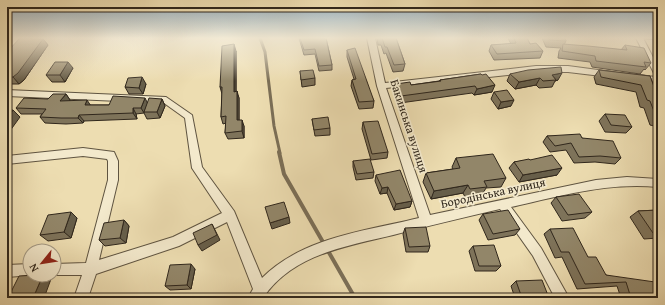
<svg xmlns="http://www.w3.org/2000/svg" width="665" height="305" viewBox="0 0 665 305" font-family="'Gentium Book Plus',serif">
<rect width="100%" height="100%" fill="#edddb1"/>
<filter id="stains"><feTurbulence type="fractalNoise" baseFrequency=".005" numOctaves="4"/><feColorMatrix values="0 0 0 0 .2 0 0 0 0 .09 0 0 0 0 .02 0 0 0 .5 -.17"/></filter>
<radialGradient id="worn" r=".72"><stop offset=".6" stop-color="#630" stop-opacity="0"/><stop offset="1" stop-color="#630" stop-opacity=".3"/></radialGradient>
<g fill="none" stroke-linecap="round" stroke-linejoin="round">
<path stroke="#7b6f57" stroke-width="3" d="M260 38 265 52 274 126 280 153"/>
<path stroke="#7b6f57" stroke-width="4" d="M279 152 284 174 355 298"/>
<g stroke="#5f5441" stroke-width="2">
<path id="street" d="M367 38H375L385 83 536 66H568L613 72 614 74 613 76 610 77 568 72H536L386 88 430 215 596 180 627 177 658 179V187C608 182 560 196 511 207L541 248 569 298H555L533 256 500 209C466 217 431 225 397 234 349 246 293 253 263 298H248L253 289 227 222 179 246 96 274 88 298H74L82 275H51H54V264L86 263 108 180V161L107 159 83 156 7 164V156L83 148 114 152 118 161V180L99 260 173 237 222 213 192 168 185 118 164 103 7 96V90L166 97 192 115 202 167 234 211 262 278C303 237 366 231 419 218L377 86Z
M636 38H643L658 67V83L638 81 634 78 638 75 656 77Z
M30 264V275H33L7 277V265Z"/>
</g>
<use href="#street" fill="#f3e9cc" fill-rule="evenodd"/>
</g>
<path fill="#7e735a" stroke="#30271c" d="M299 38H326L332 65V70L319 71 315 54 304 55Z
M377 38H396L405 64 403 71 393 72 386 53 384 54 381 45H378Z
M508 38H527L530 44 543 51 540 58 494 60 489 51 491 45 511 44Z
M542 38H565L566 41 564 45 621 50 625 45 651 63 645 70 644 69 640 74 592 67 590 62 558 58 559 51 561 48 546 47Z
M645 38H658V40L645 39Z
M43 39 48 45 24 80 19 84H8L7 83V52Z
M347 50 374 101 373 108 359 109 351 86 352 80 354 79 347 57Z
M236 51V91L239 98V120L244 126V138L228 139 225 133 226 123 223 124 221 117 222 94 220 87Z
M73 68 65 82H52L46 75Z
M599 70 650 76 656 92 658 93V127L650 125 644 108 640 107 636 92 596 84 594 77Z
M300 71 315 78V85L302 87Z
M481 74 492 92 474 95 472 93 400 103 395 90 396 84 411 85 439 81 440 80Z
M510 74 558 80 555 81 552 87 539 88 536 85 515 89 507 81Z
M146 84 143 94H129L125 87Z
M494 92 511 106 498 109 491 99Z
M66 94 70 100V101L90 105H109L147 103 162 99 165 106 160 118 147 119 144 113 136 114 137 119 84 121 83 123 66 124 45 123 40 117 42 114H21L16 108Z
M605 114 632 127 626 133 605 132 599 121Z
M312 119 330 128V135L315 136Z
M363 122 388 152 387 158 371 160 362 129Z
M547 136 582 138 621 158 615 164 595 162 574 163 566 150 550 152 543 142Z
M456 158 506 178 501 187 486 188 482 195 465 197 463 193 431 199 423 182 426 173 453 169 452 167Z
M530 160 557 175 519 182 509 168 514 162Z
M353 161 374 172 373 178 356 180 353 167Z
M376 175 412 201 410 207 394 210 387 193 380 194 375 181Z
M556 197 592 212 585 218 562 221 551 203Z
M658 210V238L644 239 630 217 638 211Z
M483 214 520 229 515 235 488 240 479 220Z
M77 218 71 238 48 241 40 235Z
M124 220 129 226 126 243 105 246 99 240Z
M405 228 430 246 428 252H406L403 234Z
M550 229 588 257 606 275 658 291V298H621L617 286 577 289 562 257 555 258 544 234Z
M473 246 501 266 496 271H475L469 251Z
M195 269 191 289 170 290 165 286Z
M516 281 549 298H515L511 286Z"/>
<path fill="#665e4a" stroke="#30271c" d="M43 39 48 45 24 80 19 84 13 77Z
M234 44 236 51V98L234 92Z
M68 62 73 68 65 82 60 75Z
M562 73 558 80 555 81 556 80 552 75Z
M142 77 146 84 143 94 139 88Z
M540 78 536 85 515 89 519 82Z
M495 85 492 92 474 95 477 89Z
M237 91 239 98V127L237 120Z
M66 94 70 100 65 107 60 101Z
M145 98 148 104 144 112V113L141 108Z
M162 99 165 106 160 118 157 112Z
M87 100 91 106 85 105Z
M514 100 511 106 498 109 501 102Z
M133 108 136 114 137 119 133 113Z
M13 110 20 117 7 135V119Z
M79 115 84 121 83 123 78 118Z
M242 120 244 126V138L242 131Z
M562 168 557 175 519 182 523 175Z
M468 185 463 193 431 199 434 191Z
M388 187 387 193 380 194 382 188Z
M412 201 410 207 394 210 396 204Z
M71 212 77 218 71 238 64 232Z
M289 217 290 223 272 229 270 223Z
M124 220 129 226 126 243 120 238Z
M212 224 220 240 202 251 198 245Z
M191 264 195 269 191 289 187 285Z
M43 275 51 279 44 298H33Z"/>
<path fill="#928669" stroke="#30271c" d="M20 38 43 39 18 73 13 77H7V52Z
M300 38H326L332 65 319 66 315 49 304 50Z
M382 38H396L405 64 394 65 387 47H385Z
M514 38H527L530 44 536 43 543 51 497 54 491 45 516 43Z
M549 38H565L566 41 550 40Z
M234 44V92L237 91V120H242V131L225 133 226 116 221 117 222 87H220L222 46Z
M563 44 588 46 627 50 625 45 644 48 651 63 644 62 646 67 596 61 595 56 562 51Z
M355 48 374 101 359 102 352 80 356 79 347 50Z
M55 62H68L60 75H46Z
M561 67 562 73 552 75 556 80 543 81 540 78 519 82 510 74 528 70Z
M313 70 315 78 301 80 300 71Z
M599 70 650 76 656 92 658 93V119H657L650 101 647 100 641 85 601 77Z
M481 74 482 75 486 74 495 85 477 89 475 86 401 96 396 84 410 82 411 85 441 81 440 80Z
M142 77 139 88 125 87 128 78Z
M507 90 514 100 501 102 494 92Z
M53 94H66L60 101 87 100 85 105H109L113 96 145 98 141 108H133V113L79 115 78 118H61L40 117 46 109 16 108 24 98 48 99Z
M149 98 162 99 157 112H144Z
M7 110H13L7 119Z
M605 114 625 115 632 127 611 125Z
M328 117 330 128 314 130 312 119Z
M378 121 388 152 372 154 363 122Z
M580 134 582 138 613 141 621 158 600 156 579 157 571 143 555 146 547 136Z
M493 154 506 178 484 181 487 187 470 189 468 185 434 191 426 173 460 168 456 158Z
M552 155 562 168 523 175 514 162 529 159 530 160Z
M370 159 374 172 357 174 353 161Z
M400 170 412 201 396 204 388 187 382 188 376 175Z
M579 194 592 212 568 215 556 197Z
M284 202 289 217 270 223 265 207Z
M508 210 520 229 493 234 483 214Z
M658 210V233H653L638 211Z
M71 212 64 232 40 235 48 215Z
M124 220 120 238 99 240 104 223Z
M212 224 217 235 198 245 193 233Z
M426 227 430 246 409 247 405 228Z
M573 228 588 257H596L606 275 655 282 658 291V298H631L626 282 585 284 569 252H561L550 229Z
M494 245 501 266H479L473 246Z
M191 264 187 285 165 286 170 265Z
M36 275H43L33 298H8L19 276Z
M542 280 549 298H522L516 281Z"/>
<linearGradient id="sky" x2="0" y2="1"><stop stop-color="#90acbe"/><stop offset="0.47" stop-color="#f7f0dc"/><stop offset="1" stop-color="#f7f0dc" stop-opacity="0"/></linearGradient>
<rect width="665" height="81" fill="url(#sky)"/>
<g text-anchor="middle" stroke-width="3.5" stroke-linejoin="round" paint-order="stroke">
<g font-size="12" fill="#30271c" stroke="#f3e9cc">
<text transform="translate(409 126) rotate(72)" y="4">Бакинська вулиця</text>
<text transform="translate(493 193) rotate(-12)" y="4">Бородінська вулиця</text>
</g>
</g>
<rect width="665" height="305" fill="none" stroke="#edddb1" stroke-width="24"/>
<rect x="8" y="8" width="649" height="289" fill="none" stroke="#30271c" stroke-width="2"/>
<rect x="12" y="12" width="641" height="281" fill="none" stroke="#30271c"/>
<g transform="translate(42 263) rotate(240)"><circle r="19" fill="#f3e9cc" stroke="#a59b86"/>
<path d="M0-3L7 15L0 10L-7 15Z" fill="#8f2418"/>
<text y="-6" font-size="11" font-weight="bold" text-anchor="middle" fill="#30271c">N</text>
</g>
<rect width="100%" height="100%" filter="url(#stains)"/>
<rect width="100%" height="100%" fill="url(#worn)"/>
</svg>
